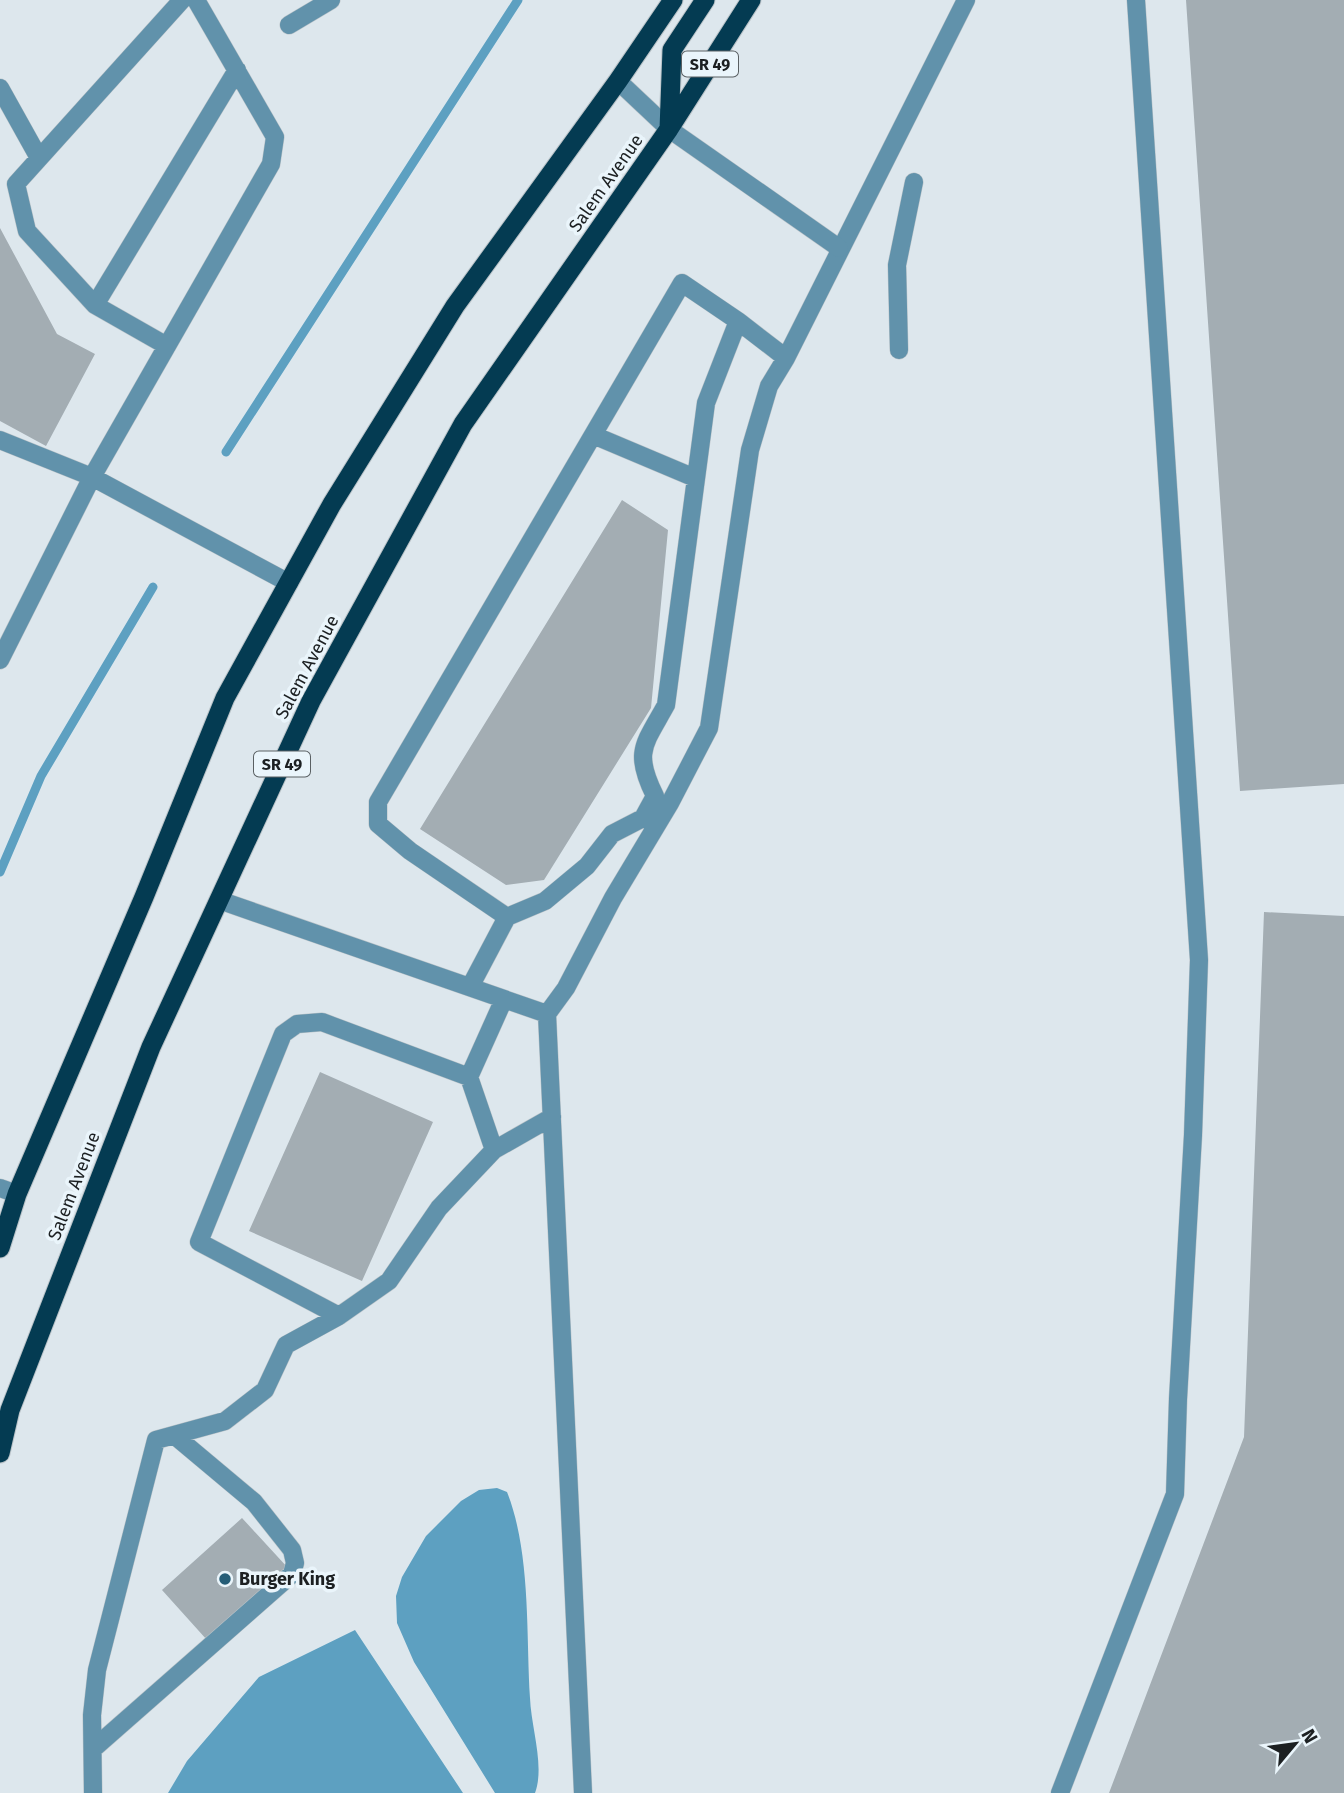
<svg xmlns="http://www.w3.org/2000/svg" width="1344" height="1793" viewBox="0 0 1344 1793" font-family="'Fira Sans',sans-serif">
<rect width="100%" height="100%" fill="#dde7ed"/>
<path fill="#5da0c1" d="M497 1488 507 1492C531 1553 526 1633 530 1698 531 1727 545 1766 535 1793H495L414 1662 397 1623 396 1596 402 1577 426 1536 461 1501 479 1490Z
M355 1630 463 1793H168L187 1761 259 1677Z"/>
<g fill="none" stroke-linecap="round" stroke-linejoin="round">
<path stroke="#5da0c1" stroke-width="9" d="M226 452 518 0
M0 872 41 776 153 587"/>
</g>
<path fill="#a3adb3" d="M1186 0H1344V784L1240 791Z
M0 228 57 334 95 354 46 446 0 421Z
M622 500 668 530 651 708 544 880 506 885 420 829Z
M1264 912 1344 916V1793H1109L1244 1437Z
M320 1072 433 1122 362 1281 249 1231Z
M242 1518 288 1568 207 1640 162 1590Z"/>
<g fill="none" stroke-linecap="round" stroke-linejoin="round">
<g stroke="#bac3c8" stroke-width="19">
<path id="service" d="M289 25 331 0
M0 88 39 158
M95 305 237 70
M167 346 95 305 27 231 16 184 182 0
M899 350 897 265 914 182
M593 435 695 478
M0 440 92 477 271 164 275 137 196 0
M0 660 92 477 289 583
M643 818 655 796C633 752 644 745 666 705L706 403 738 321
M219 900 547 1014
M507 917 545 901 587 866 612 834 643 818 652 822
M470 987 507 917 410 851 378 824V802L682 283 738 321 786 358
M469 1077 494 1150
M0 1188 17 1194
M339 1316 199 1242 283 1034 297 1024 322 1022 469 1077 504 999
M93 1749 292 1574 295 1563 292 1550 254 1502 174 1435
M93 1793 92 1715 97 1670 156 1440 225 1421 265 1390 286 1345 339 1316 389 1281 439 1208 494 1150 552 1117
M583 1793 547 1014 566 988 613 898 670 803 709 728 750 450 769 386 786 358 966 0
M1060 1793 1175 1494 1178 1399 1193 1135 1199 960 1136 0"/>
</g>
<g stroke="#bac3c8" stroke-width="19">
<path id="minor" d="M618 81 669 129 839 248"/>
</g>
<g stroke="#bac3c8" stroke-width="21">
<path id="trunk" d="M669 129 672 50 705 0
M0 1248 17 1194 144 897 225 698 332 504 455 306 618 81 673 0
M0 1453 10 1410 151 1047 311 701 463 424 669 129 751 0"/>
</g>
<use href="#service" stroke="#6192ab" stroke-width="18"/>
<use href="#minor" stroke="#6192ab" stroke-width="18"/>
<use href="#trunk" stroke="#043b52" stroke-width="19"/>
</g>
<circle fill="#255d77" stroke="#eaf5fb" stroke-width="2.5" cx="225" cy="1579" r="7"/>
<g text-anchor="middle" stroke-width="7" stroke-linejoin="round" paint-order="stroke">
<g fill="#eaf5fb" stroke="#5a6063" stroke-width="2">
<rect x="682" y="51.5" width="56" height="25" rx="5"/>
<rect x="254" y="751.5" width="56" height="25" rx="5"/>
</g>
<g font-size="16" font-weight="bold" fill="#1c2022">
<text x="710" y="70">SR 49</text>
<text x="282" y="770">SR 49</text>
</g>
<g font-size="18" fill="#1c2022" stroke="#eaf5fb">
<text transform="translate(606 183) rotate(-55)" y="6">Salem Avenue</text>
<text transform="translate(307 667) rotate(-62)" y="6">Salem Avenue</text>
<text transform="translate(74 1186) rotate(-69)" y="6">Salem Avenue</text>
</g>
<g font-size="18" font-weight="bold" fill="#1c2022" stroke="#eaf5fb" text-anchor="start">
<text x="239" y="1585">Burger King</text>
</g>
</g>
<g transform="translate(1295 1744) rotate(61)" stroke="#eaf5fb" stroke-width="5" paint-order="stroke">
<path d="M0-5L12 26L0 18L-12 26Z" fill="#1c2022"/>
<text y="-10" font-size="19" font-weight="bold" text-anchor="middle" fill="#1c2022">N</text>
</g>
</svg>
